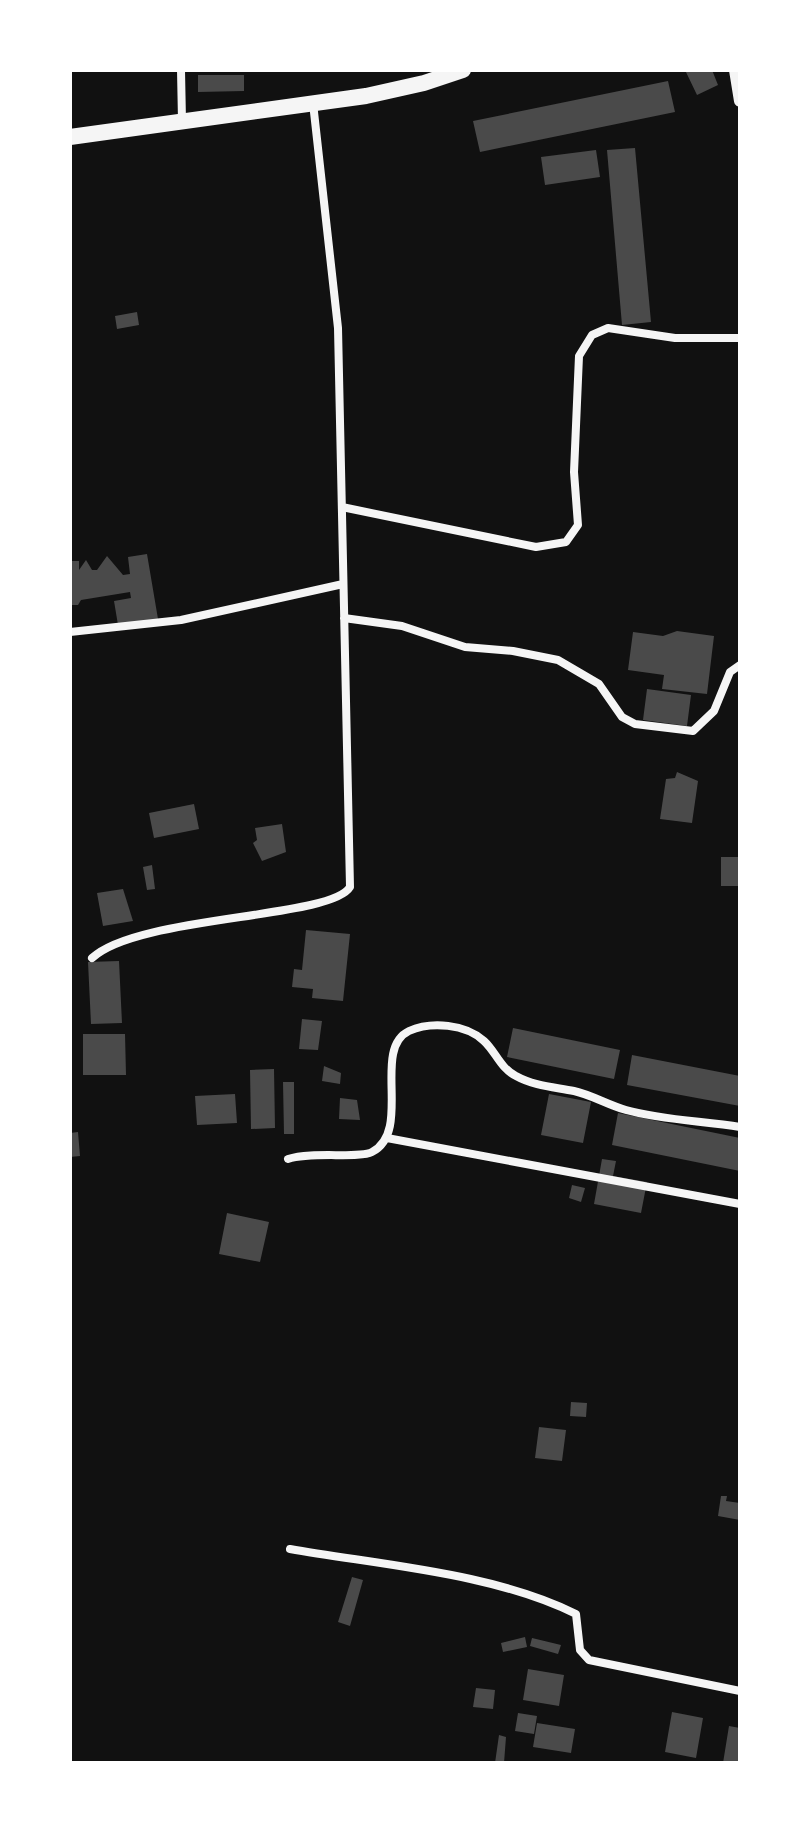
<svg xmlns="http://www.w3.org/2000/svg" width="810" height="1833" viewBox="0 0 810 1833" font-family="Raleway,sans-serif">
<rect width="100%" height="100%" fill="#111"/>
<path fill="#4a4a4a" d="M685 70H712L718 85 697 95Z
M198 75H244V91L198 92Z
M668 81 675 112 480 152 473 121Z
M635 148 651 322 622 325 607 150Z
M596 150 600 177 545 185 541 157Z
M137 312 139 325 117 329 115 316Z
M147 554 158 619 118 625 114 601 131 598 130 592 81 600 78 605H70V561H79V570L86 560 92 570H97L107 556 123 575 130 574 128 557Z
M677 631 714 636 707 694 662 689 664 675 628 670 633 632 663 636Z
M647 689 691 695 687 726 643 720Z
M677 772 698 781 692 823 660 819 666 779 675 778Z
M194 804 199 829 154 838 149 813Z
M282 824 286 852 262 861 253 843 257 840 255 828Z
M721 857H740V886H721Z
M152 865 155 889 147 890 143 867Z
M123 889 133 921 103 926 97 893Z
M306 930 350 934 343 1001 312 998 313 989 292 987 294 969 302 970Z
M119 961 122 1023 91 1024 88 962Z
M302 1019 322 1021 318 1050 299 1049Z
M513 1028 620 1050 614 1079 507 1057Z
M83 1034H125L126 1075H83Z
M632 1055 740 1076V1106L627 1085Z
M324 1066 341 1073 340 1084 322 1081Z
M274 1069 275 1128 251 1129 250 1070Z
M283 1082H294V1134H284Z
M235 1094 237 1123 197 1125 195 1096Z
M549 1094 591 1102 583 1143 541 1135Z
M340 1098 357 1100 360 1120 339 1119Z
M618 1113 740 1138V1171L612 1145Z
M78 1132 80 1156 70 1157V1133Z
M602 1159 616 1161 613 1176 647 1182 641 1213 594 1204Z
M572 1185 585 1188 581 1202 569 1198Z
M227 1213 269 1222 260 1262 219 1254Z
M571 1402 587 1403 586 1417 570 1416Z
M539 1427 566 1430 562 1461 535 1458Z
M721 1496H727L726 1501 740 1503V1520L718 1516Z
M352 1577 363 1580 350 1626 338 1622Z
M525 1637 527 1647 503 1652 501 1643Z
M532 1638 561 1645 558 1654 530 1646Z
M528 1669 564 1675 559 1706 523 1700Z
M476 1688 495 1690 493 1709 473 1707Z
M672 1712 703 1718 696 1758 665 1752Z
M518 1713 537 1716 534 1734 515 1731Z
M537 1723 575 1729 571 1753 533 1747Z
M729 1726 740 1728V1763H723Z
M499 1735 506 1737 504 1763H495Z"/>
<g fill="none" stroke-linecap="round" stroke-linejoin="round">
<path stroke="#f5f5f5" stroke-width="8" d="M181 70 182 121
M342 507 536 547 566 542 578 525 574 472 579 356 592 335 608 328 675 338H740
M344 618 402 626 465 647 513 651 558 660 599 684 622 717 635 724 693 731 714 711 730 672 740 665
M70 632 181 620 343 584
M92 958C138 915 331 919 350 887L338 328 313 103
M387 1138 740 1204
M288 1159C313 1151 358 1159 372 1152 413 1131 371 1049 409 1031 431 1021 466 1024 484 1041 496 1052 500 1068 516 1076 534 1086 554 1087 574 1091 592 1095 608 1105 626 1110 662 1120 703 1121 740 1127
M290 1549C381 1565 494 1573 576 1614L580 1650 589 1660 740 1691"/>
<path stroke="#f5f5f5" stroke-width="12" d="M735 70 740 101"/>
<path stroke="#f5f5f5" stroke-width="16" d="M70 137 366 96 424 83 463 70"/>
</g>
<rect width="810" height="1833" fill="none" stroke="#ffffff" stroke-width="144"/>
</svg>
